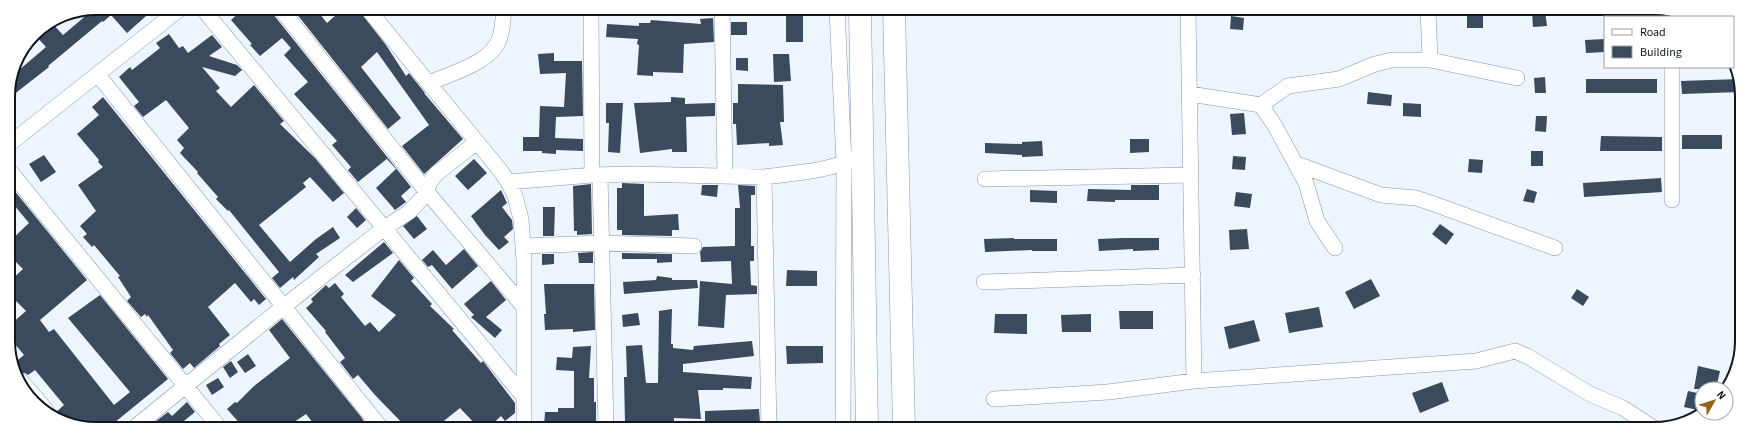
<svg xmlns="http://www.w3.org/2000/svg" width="1750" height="437" viewBox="0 0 1750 437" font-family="'Source Sans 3',sans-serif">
<rect width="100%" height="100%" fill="#edf5fe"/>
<path fill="#3b4a5d" d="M95 8H155L127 33 111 15 103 22 102 21 48 66 49 67 8 99V91L12 76 46 47 34 34 51 22 63 35Z
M244 8H271L273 14 388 158 358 182 348 170 351 167 332 145 337 141 294 94 308 82 284 55 291 48 282 38 260 56 250 45 252 44 231 20Z
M292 8H315L327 23 344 8H357L386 45 406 76 409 73 425 93H424L463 139 424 174 402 146 429 125 377 52 361 67 401 118 388 129Z
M1483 11V28H1467V12Z
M1545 11 1547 26 1533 27 1532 12Z
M786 12H803V42H786Z
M1231 16 1244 18 1243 30 1230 29Z
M713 18 714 42 684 44 683 73 653 72V76L637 75 639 45 637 44 638 39 606 37 607 24 639 26V23H650L651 20 701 24 700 19Z
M731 22H747V35H731Z
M169 34 179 48 183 46 188 53 212 35 222 47 209 56 237 65 242 70 235 76 202 67 220 88 216 91 231 107 254 85 284 121 280 124 315 158 344 193 333 202 310 177 303 183 306 187 259 225 290 262 316 239 333 227 340 238 316 254 319 257 294 280 293 277 280 288 272 278 279 272 229 210 228 211 216 199 218 197 197 173 198 172 180 153 184 148 177 140 189 128 166 100 143 117 134 106 139 102 119 77 130 67 132 70 160 48 156 43Z
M1605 39V52L1586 53 1585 40Z
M554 53V61H582L583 116 556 117 555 138 583 139V151L556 150V154L542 153V151H523V137H539L540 106 564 107 566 73 540 74 538 54Z
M773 54H789L791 81 774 82Z
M736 58H748V71L736 70Z
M1545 77 1546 93H1535L1534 78Z
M1586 79H1657V93H1586Z
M1740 79V92L1682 94 1681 81Z
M738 84 783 85 784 122H780L783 145 769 146V143L737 145 736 124H733V103H738Z
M1368 92 1392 95 1391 106 1367 104Z
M103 97 266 299 259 305 254 299 251 302 235 283 208 307 230 335 219 344 220 346 194 368 190 363 183 369 170 353 173 350 148 315 147 317 145 314 141 317 127 301 131 297 118 277 120 276 94 245 92 247 83 237 87 234 80 226 96 211 78 185 103 167 98 162 99 160 77 134 99 115 92 107Z
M671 97 685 98V104L715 103V116L686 117 687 152H672V149L640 153 634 103 671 102Z
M606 103H623L620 153 608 152 609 123H606Z
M1403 103 1421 104V117L1403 116Z
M1244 113 1246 134 1232 135 1230 114Z
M1536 116H1547L1546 132 1535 131Z
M1682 135H1722V149H1682Z
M1601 136 1662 137V151H1600Z
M1130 139H1149V152L1130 153Z
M1042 141 1043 156 1022 157V155L985 153V143L1022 144V142Z
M1531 151H1543V166H1531Z
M44 155 56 172 41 182 29 164Z
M1233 156 1246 157 1245 170 1232 169Z
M388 158 411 187 401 196 406 202 395 210 376 188 396 169 387 159Z
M474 159 487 173 468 190 455 176Z
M1469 159 1483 160 1482 173 1468 172Z
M1661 178 1662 192 1584 197 1583 183Z
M622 183 644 184V216L678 214 679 230H672V236L622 235V230H617V188H622Z
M9 184 87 280 40 320 49 332 54 329 114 405 130 392 68 318 100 295 168 379 109 427H79L54 414 64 405 35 370 28 375 25 373 18 374 13 364 24 355 10 338V325L26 311 9 294V282L23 269 12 258 16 254 9 246V242L29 223 9 199Z
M591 184 592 234 577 235V231H574L573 186Z
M702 185H718L717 197 701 195Z
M738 185 755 186V195H751V246H754V261H750L751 285 757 286V294L726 295 724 328 698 326 700 281 732 284 731 261 701 262 700 252 703 247 735 246V208H740Z
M1131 185H1159V200H1115V202L1087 201 1088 189 1131 190Z
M1527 189 1537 192 1534 203 1523 201Z
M501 190 507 203 502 207 512 220 513 229 504 237 509 242 499 250 485 235 471 216Z
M1030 190 1057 191V203L1030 202Z
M1236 192 1252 194 1250 208 1234 206Z
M543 207H555L554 236H543Z
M356 208 366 220 357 228 347 217Z
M417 216 427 229 414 239 403 226Z
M1440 224 1454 234 1446 245 1432 234Z
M1247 229 1249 249 1230 250 1229 230Z
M1014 238V239H1057V251H1032V250L985 252 984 239Z
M1123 238H1159V250L1133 251V249L1099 251 1098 239Z
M384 242 393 253 353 282 345 275Z
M464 249 478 266 452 289 432 265 428 267 422 260 433 250 446 265Z
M593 252V263H579L578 253Z
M622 253 672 254V262L657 263V259H622Z
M542 254H554V264L542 265Z
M399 260 414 278 411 281 432 304 430 306 454 329 452 330 481 363 483 361 515 403V413L505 421 501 416 488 428H479L460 408 435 428H407L375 395 358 375 353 379 340 362 345 358 325 332 326 331 306 308 313 302 311 299 326 285 329 288 335 283 344 294 341 297 365 326 370 322 379 332 396 315 371 296Z
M787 270 817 271V286H786Z
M657 276 672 278V280H697L698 288 624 294 623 282 656 280Z
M1371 279 1380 296 1354 309 1345 292Z
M491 281 506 300 486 317 502 330 495 338 471 317 474 315 464 304Z
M544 284H594L595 330 573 332V329L545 330 544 314H546Z
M1577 289 1589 297 1583 306 1571 298Z
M1319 307 1323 327 1289 333 1285 313Z
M672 309 671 344H673V348L693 350 694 346 752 341 754 356 683 364V372L752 377 751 389 723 388V390H698L701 419 674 418V421L625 423 624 377H627L626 346 642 345 646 383H658L659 311Z
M1119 311H1153V329H1120Z
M638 313 640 325 623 327 622 315Z
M995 314H1027V334L994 333Z
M1091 314V332H1062L1061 315Z
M282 319 362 418 367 428 316 427 306 414 287 427H243L227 409 235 402 237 403 254 386 290 358 269 330Z
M1254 320 1260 341 1229 349 1224 327Z
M591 346 589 378H594V402H596V422H565V427L544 426 545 412H558V408H574V371L556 370 557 357 572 358 573 347Z
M786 346H823V363L787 364Z
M248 354 256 366 245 373 237 362Z
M231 361 238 372 230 378 223 367Z
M1698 366 1720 371 1716 389H1694Z
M218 378 224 387 212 395 206 385Z
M1442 382 1449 401 1420 413 1412 393Z
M1688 391 1702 394V411L1684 407Z
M187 402 195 412 179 425 181 427H159L155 422 168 412 172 416Z
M759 409 760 423 718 426 717 424H705V411Z"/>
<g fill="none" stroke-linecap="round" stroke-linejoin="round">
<g stroke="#8596ac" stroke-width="16">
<path id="minor" d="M202 8 524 397
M280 8 427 192 524 307
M367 8 500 170 508 182 515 196 521 219 524 260V428
M591 9 592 175
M722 9 725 175
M837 9 844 163 843 428
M1188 9 1194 381
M1428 9 1430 60
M1672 10V17
M1672 67V200
M98 75 381 428
M429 83C451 73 493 63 500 37 503 28 503 17 504 8
M1190 94 1261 105 1288 86 1339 79 1375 64 1392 60H1430L1517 78
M1261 105 1275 126 1306 183 1317 221 1335 248
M8 145 181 8
M1297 164 1381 195 1416 198 1434 204 1555 248
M9 170 219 427
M600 175 606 428
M764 177C793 173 826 172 853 159
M985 179 1191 175
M508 182 592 175 634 174 764 177 769 428
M523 246 602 243 694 246
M984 282 1193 275
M22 382 46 410
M994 399 1108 392 1194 381 1476 361 1515 351 1527 356 1590 394 1623 408 1655 429
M135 427 283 307 383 229 409 212 424 196 430 182 436 174 477 142"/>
</g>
<g stroke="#8596ac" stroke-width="23">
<path id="trunk" d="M860 9 867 428
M894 9 904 428"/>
</g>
<use href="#minor" stroke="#fff" stroke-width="15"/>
<use href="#trunk" stroke="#fff" stroke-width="22"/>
</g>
<path d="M0 0H1750V437H0ZM96 15H1654A81 81 0 0 1 1735 96V341A81 81 0 0 1 1654 422H96A81 81 0 0 1 15 341V96A81 81 0 0 1 96 15Z" fill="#fff" fill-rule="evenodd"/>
<path fill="none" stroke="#10161e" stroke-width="2" d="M96 15H1654A81 81 0 0 1 1735 96V341A81 81 0 0 1 1654 422H96A81 81 0 0 1 15 341V96A81 81 0 0 1 96 15Z"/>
<rect x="1604" y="16" width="130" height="52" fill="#ffffff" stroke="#9fa2a5"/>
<rect x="1612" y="29" width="20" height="6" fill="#ffffff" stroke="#9fa2a5"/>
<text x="1640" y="36" font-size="12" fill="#10161e">Road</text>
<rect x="1612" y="46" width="20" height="12" fill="#3b4a5d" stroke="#9fa2a5"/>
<text x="1640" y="56" font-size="12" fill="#10161e">Building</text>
<g transform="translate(1714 401) rotate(51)"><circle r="19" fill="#ffffff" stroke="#9fa2a5"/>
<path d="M0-3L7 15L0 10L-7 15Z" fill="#956515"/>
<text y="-6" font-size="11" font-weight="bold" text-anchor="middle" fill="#10161e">N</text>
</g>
</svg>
